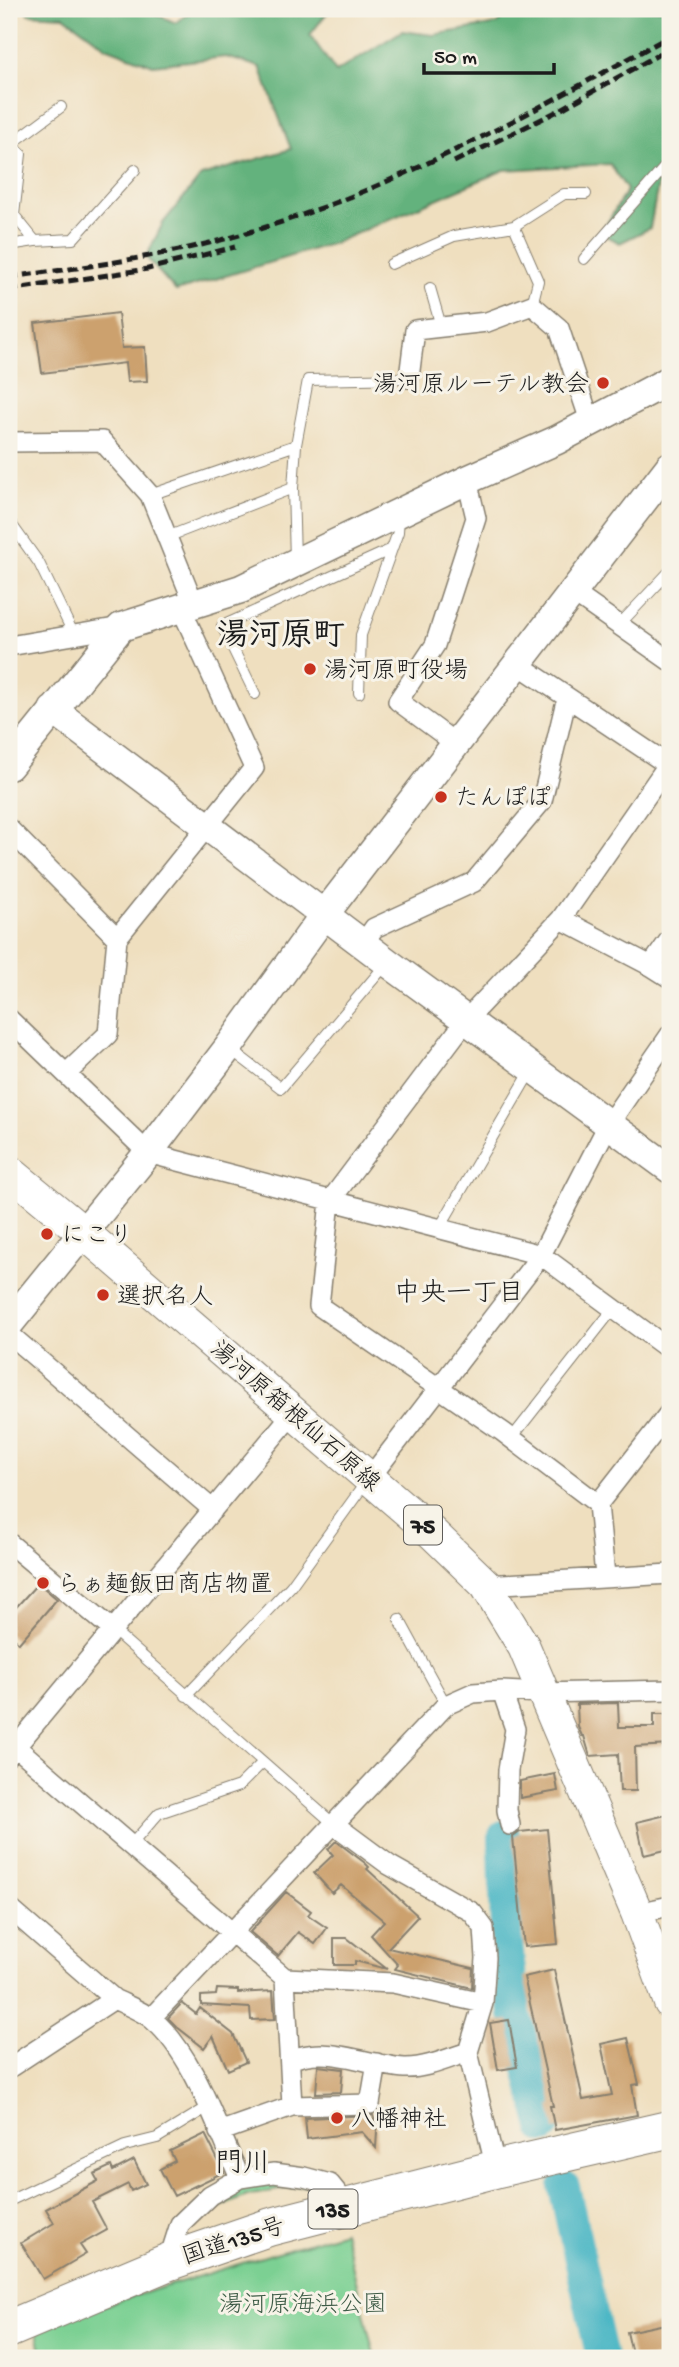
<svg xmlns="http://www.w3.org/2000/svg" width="679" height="2367" viewBox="0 0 679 2367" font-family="'Gochi Hand','Klee One',sans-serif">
<rect width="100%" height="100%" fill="#f7f3e8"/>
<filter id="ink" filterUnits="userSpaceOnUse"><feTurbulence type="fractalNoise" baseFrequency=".0143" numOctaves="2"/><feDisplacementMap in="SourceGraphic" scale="14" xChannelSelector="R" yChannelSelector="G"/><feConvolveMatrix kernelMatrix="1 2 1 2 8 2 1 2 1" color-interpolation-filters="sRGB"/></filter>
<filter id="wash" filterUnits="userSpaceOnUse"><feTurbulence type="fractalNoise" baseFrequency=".00686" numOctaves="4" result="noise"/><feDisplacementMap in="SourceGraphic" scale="28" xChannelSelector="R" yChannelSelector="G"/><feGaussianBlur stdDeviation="1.57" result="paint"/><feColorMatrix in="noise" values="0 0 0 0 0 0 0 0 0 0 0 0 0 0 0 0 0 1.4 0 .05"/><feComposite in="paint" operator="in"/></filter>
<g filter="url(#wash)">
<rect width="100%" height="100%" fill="#efdfbf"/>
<path fill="#7bd093" stroke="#4c7658" stroke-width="2" d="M273 2176 314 2183 247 2196 190 2219 238 2183Z
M344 2232 375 2358H42L36 2326Z"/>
<path fill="#64b27d" stroke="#40674c" stroke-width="2" d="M25 9H145L176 23 193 9H330L310 35 336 72 402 31 433 35 497 24 510 9H670V153L663 157 650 228 620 243 601 233 627 190 610 164 504 170 334 243 176 291 146 257 163 223 201 176 291 149 260 67 226 57 153 65 106 47 64 16 29 14Z"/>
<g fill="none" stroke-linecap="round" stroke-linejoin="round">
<path stroke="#49b6c4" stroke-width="32" d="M504 1836 506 1936 515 2014 544 2127
M564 2187 602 2358"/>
</g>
<g id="blocks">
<path fill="#cca16e" d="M118 313 122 348 145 347 147 381 127 382 125 363 42 373 35 323Z
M38 1583 57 1599 19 1643 9 1634V1615Z
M618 1703 619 1727H654V1714H669L670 1745 635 1747 636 1791H620L618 1754 590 1756 584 1736H582L578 1727 577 1704Z
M555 1774 558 1791 520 1798V1781Z
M670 1814V1849L644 1855 637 1822Z
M547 1829 558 1944 524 1947 513 1837 520 1832Z
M336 1841 365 1863 369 1867 367 1869 418 1916 388 1948 473 1968 472 1988 395 1969 398 1965 371 1935 384 1921 341 1885 332 1893 314 1873 333 1855 328 1849Z
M286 1892 311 1911 308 1915 327 1928 315 1944 298 1932 278 1956 250 1932Z
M334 1938H347L387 1969 355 1961V1965H334Z
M554 1970 583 2100 612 2095 601 2044 628 2038 639 2084 632 2085 637 2115 555 2130 550 2106H553L524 1977Z
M217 1989 238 1990V1993L273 1991 275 2019 251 2020 250 2008 201 2005V1996L216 1995Z
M182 2003 196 2014 200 2008 233 2034 246 2062 228 2070 213 2036 204 2048 177 2027 168 2018Z
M509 2020 517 2067 498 2070 490 2023Z
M318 2066 343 2069 341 2092 316 2093Z
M373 2115 377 2131 376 2148 362 2132 307 2139 305 2118Z
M205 2134 224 2172 174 2196 160 2169 175 2161 170 2151Z
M134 2160 146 2184 131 2191 128 2184 92 2202 107 2230 80 2245 86 2254 43 2279 21 2243 54 2223 46 2209 98 2181 94 2174 111 2166 113 2171Z
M670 2323V2358H633L627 2332Z"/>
</g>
</g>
<g filter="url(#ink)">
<use href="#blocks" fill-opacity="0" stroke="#867e6e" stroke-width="2"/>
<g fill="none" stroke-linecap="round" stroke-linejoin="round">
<g stroke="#867e6e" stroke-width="12">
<path id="lane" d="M9 143 21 154 14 215 35 241
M10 145 61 107
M514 226 564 194H586
M9 245 35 241 73 239 135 170
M584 259 670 161
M391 264 454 236 514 226 538 281 532 305
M430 288 441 326
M150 495 296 445
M9 521 39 563 74 635
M167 537 293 488
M295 559 293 488 296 445 308 380 409 378
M619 625 670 571
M359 693 361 635 398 532 399 516
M255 694 222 626 392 549
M229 1048 281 1088 387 963
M440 1227 532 1069
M511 1439 614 1308
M399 1619 446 1705
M113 1630 335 1825
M186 1696 291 1586 366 1482
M130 1846 159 1813 239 1786 263 1762
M9 2201 125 2146 157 2138 208 2107"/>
</g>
<g stroke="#867e6e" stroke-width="22">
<path id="street" d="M409 378 415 330 487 322 532 305 559 328 590 421
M9 442 102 441 150 495 194 604
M572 592 670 661
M9 646 121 627
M519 665 670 766
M455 743 398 701 435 645 476 518 467 480
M9 829 117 938
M561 919 651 966
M670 939 651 966 670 978
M363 944 374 928 474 882 542 801 567 697
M9 1019 148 1153 541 1255 670 1350
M66 1074 108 1034 117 938 254 768 181 608
M9 1334 213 1510
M369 1479 541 1255 608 1125 670 1035
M598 1504 670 1412
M9 1543 113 1630
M605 1576 598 1504 503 1432 319 1306 330 1201 467 1019 561 919 670 762
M486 1585 670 1574
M502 1691 515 1729 508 1770 507 1810 510 1825
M16 1747 285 1978 292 2106
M9 1755 293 1413
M335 1825 389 1865 472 1912 484 1928 486 1958 483 2003 468 2052 496 2169
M9 1908 114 1999
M637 1913 670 1906
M285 1978 393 1983 483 2003
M151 2018 446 1705 473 1693 502 1691 542 1693 670 1690
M291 2060C325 2044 368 2065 404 2068 425 2069 449 2058 468 2052
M9 2068 114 1999C126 2005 142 2011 152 2019 194 2054 217 2128 240 2178
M219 2132 292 2106 370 2104 377 2063
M168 2262 180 2224 210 2195 240 2178 274 2173 304 2177 330 2184 347 2205"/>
</g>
<g stroke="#867e6e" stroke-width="31">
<path id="secondary" d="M53 710 387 962 670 1169
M9 766 121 627 241 589 467 480 557 440 670 380
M9 1324 148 1153 228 1048 324 915 670 466"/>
</g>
<g stroke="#867e6e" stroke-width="34">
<path id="primary" d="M9 1171 84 1233 426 1527 486 1585 524 1647 637 1913 670 2003"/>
</g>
<g stroke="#867e6e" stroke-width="39">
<path id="highway" d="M9 2329 168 2262 270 2227 496 2169 670 2129"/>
</g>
<use href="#lane" stroke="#fff" stroke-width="10"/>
<use href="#street" stroke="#fff" stroke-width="19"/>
<use href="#secondary" stroke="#fff" stroke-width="28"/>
<use href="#primary" stroke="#fff" stroke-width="32"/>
<use href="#highway" stroke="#fff" stroke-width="37"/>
<path stroke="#1c1c1c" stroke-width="5" stroke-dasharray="10 5" stroke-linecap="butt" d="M454 162 558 111 670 48
M9 277C88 267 167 256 243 234 395 190 533 111 670 36
M9 290 148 269 235 247"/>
</g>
</g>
<g fill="#c8321e" stroke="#f7f3e8" stroke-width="2.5">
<circle cx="603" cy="383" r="7"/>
<circle cx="310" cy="669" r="7"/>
<circle cx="441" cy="797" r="7"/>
<circle cx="47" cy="1234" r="7"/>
<circle cx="103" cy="1295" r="7"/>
<circle cx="43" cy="1583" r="7"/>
<circle cx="337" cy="2118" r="7"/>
</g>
<g text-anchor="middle" stroke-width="6" stroke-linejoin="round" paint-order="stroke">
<g fill="#f7f3e8" stroke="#5e5c59" stroke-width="2">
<rect x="404" y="1505.5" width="38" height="39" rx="5"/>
<rect x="308.5" y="2189.5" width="49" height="39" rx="5"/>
</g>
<g font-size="23" font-weight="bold" fill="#1c1c1c">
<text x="423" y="1533">75</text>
<text x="333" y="2217">135</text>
</g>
<g font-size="24" fill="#1c1c1c" stroke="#f7f3e8" text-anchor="start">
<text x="589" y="391" text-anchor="end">湯河原ルーテル教会</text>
<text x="324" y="677">湯河原町役場</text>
<text x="455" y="805">たんぽぽ</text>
<text x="61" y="1242">にこり</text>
<text x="117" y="1303">選択名人</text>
<text x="57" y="1591">らぁ麺飯田商店物置</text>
<text x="351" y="2126">八幡神社</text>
</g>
<g font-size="24" fill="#1c1c1c" stroke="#f7f3e8">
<text transform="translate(296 1415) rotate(41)" y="8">湯河原箱根仙石原線</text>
<text transform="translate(233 2240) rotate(-18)" y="8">国道135号</text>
</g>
<g font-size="24" fill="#3d5b46" stroke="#f7f3e8">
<text x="303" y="2311">湯河原海浜公園</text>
</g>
<g font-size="26" fill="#1c1c1c" stroke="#f7f3e8">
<text x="459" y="1300">中央一丁目</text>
</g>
<g font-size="28" fill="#1c1c1c" stroke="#f7f3e8">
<text x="243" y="2171">門川</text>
</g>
<g font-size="32" font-weight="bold" fill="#1c1c1c" stroke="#f7f3e8">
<text x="281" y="644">湯河原町</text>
</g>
</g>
<rect width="679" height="2367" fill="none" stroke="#f7f3e8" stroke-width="35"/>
<path d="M424 63v10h130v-10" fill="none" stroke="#1c1c1c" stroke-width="3.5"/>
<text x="434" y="63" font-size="21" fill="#1c1c1c" stroke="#f7f3e8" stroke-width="5" paint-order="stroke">50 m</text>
</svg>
